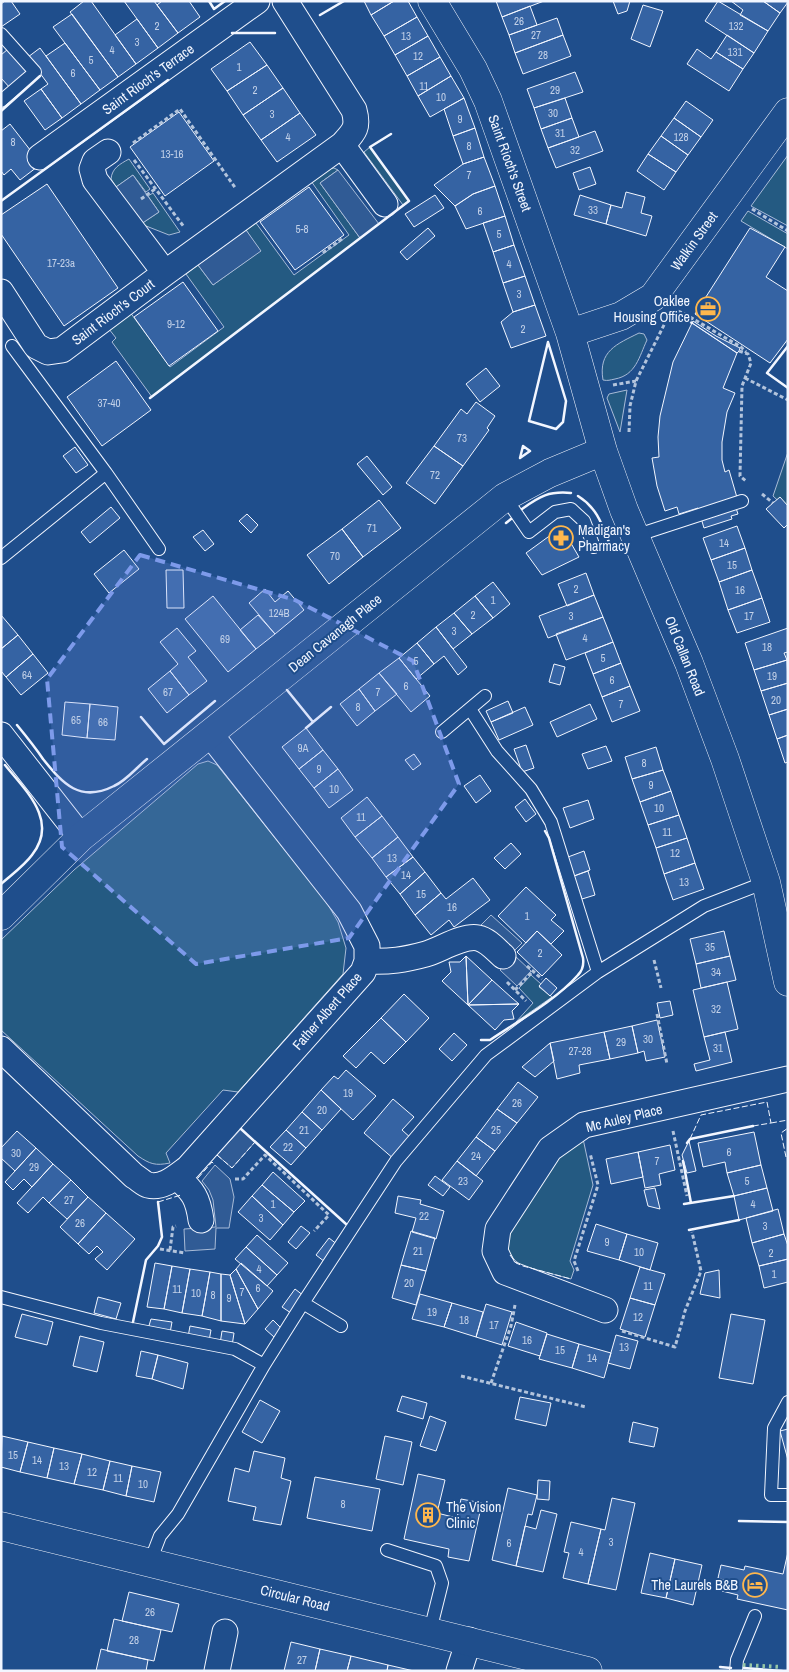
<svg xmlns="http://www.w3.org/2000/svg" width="789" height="1672" viewBox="0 0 789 1672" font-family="'Archivo Narrow',sans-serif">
<rect width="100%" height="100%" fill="#1f4e8c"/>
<path fill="#245a82" stroke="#a8bbd7" d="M370 147 409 201 403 205 364 152Z
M788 155V226L751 206Z
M129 159 150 189 146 192 133 175 116 187 111 179C112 168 120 164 129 159Z
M334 168 338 170 320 183 360 238 152 397 112 342 116 338 105 324 127 308 170 367 224 327 186 274 198 265 213 285 260 251 246 230 256 223 294 275 349 235 311 181 327 169Z
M153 193 180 232 169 235 141 224 159 212 148 196Z
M748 211 788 234V249L741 221Z
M639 333 644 334 647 340C639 357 636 375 615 379 610 380 608 381 603 380 598 351 617 344 639 333Z
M627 390 620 432 607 398 609 394Z
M788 452V510L773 496Z
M208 761 217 765 327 903 338 922 346 948 343 974 238 1092 223 1090 166 1153 170 1163C155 1166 150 1164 138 1156L1 1030V940L74 870 198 764Z
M531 975 541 984 539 987 552 997 516 1022 533 1003 519 988Z
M582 1134 593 1185 570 1261 574 1270 571 1279 523 1266C512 1260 507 1251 506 1239L565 1149Z"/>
<path fill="#305b95" stroke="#a8bbd7" d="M338 170 379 224 360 238 320 183Z
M133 175 159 212 141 224 116 187Z
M246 230 261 251 213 285 198 265Z
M491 915 522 943 512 953 481 925Z
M514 955 531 971 517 986 500 970Z
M241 1129 255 1142 232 1168 217 1155Z
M215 1165 230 1179 234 1197 229 1228H216L215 1249 185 1251 184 1229 216 1227 213 1200 209 1190 202 1181Z"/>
<path fill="#3563a3" stroke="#f2f6ff" d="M5 1H11L20 14 1 27V4Z
M84 1H91L136 64 118 77 70 12Z
M124 1H154L178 33 158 48Z
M162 1H189L200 17 178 33 157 5Z
M364 1H394L371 15Z
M394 1H408L417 17 384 36 371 15Z
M496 1H544L502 17Z
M613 1H630L627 11 618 14Z
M718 1 768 31 754 53 705 21Z
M731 1H763L780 13 768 31 740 15 743 10Z
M763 1H788V2L780 13Z
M643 5 663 11 650 47 631 39Z
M530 6 537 25 509 35 502 17Z
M72 14 118 77 100 90 53 27Z
M417 17 428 36 395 55 384 36Z
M557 18 563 35 515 53 509 35Z
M137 19 158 48 136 64 115 35Z
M563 35 571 56 523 74 515 53Z
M727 35 754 53 743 69 716 52Z
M428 36 440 57 407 76 395 55Z
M250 42 267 65 227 91 211 69Z
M65 43 100 90 81 104 46 56Z
M40 48 81 104 62 118 41 89 48 84 28 57Z
M8 49 29 72 11 89 1 78V55Z
M697 49 711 59 716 52 743 69 729 91 687 64Z
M440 57 451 76 418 96 407 76Z
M267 65 283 88 243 115 227 91Z
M575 72 583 92 534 108 527 89Z
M451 76 464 98 430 117 418 96Z
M283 88 300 113 261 140 243 115Z
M41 89 62 118 45 130 24 101Z
M464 98 475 128 453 136 444 109Z
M565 98 572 118 541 129 534 108Z
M686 101 713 120 701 137 674 118Z
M179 112 214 161 165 196 130 147Z
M300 113 316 135 277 162 261 140Z
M572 118 579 137 548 148 541 129Z
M674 118 701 137 688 155 661 136Z
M10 124 41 164 20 180 11 169 4 175 1 171V131Z
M475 128 484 157 463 164 453 136Z
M595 131 603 151 556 168 548 148Z
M661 136 688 155 676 172 648 154Z
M648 154 676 172 664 190 637 171Z
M484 157 495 186 473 194 455 206 434 185 463 164Z
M590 167 596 184 579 190 573 173Z
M47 184 118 288 64 326 1 234V215Z
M495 186 505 216 466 229 455 206 473 194Z
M309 187 344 235 295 270 260 222Z
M626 192 645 197 641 213 652 216 646 236 606 224 611 205 622 208Z
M435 195 444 208 414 227 405 214Z
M580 195 611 205 606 224 574 215Z
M505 216 514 245 493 252 483 223Z
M428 228 435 236 407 260 400 252Z
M750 228 785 247 766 277 788 291V339L770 363 695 314Z
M514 245 525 276 503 283 493 252Z
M525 276 535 305 513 312 503 283Z
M183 282 218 331 169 366 134 317Z
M535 305 546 336 511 348 501 322 513 312Z
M693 321 716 336 740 348 739 351 737 353 692 323Z
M692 323 737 353 723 388 735 393 727 412 722 442V460L725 472 729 470 738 501 734 502 738 514 731 516 732 519 704 528 698 508 679 514 677 507 665 511 657 486 652 458 659 457 658 437 660 416 673 362Z
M116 361 151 410 102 446 67 397Z
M486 368 500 386 480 402 466 384Z
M476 402 495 416 487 428 489 430 463 466 434 446 461 409 467 414Z
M434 446 463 466 435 504 406 483Z
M75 447 88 465 76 473 63 456Z
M367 456 392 487 383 495 357 464Z
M780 497 788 506V524L784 528 766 509Z
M379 500 401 528 363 557 342 529Z
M111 507 120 518 90 543 81 532Z
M247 514 258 525 251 533 239 521Z
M737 526 745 548 711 560 703 538Z
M342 529 363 557 329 584 307 555Z
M559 529 565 533 579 557 542 575 526 553Z
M203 530 214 544 205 551 193 537Z
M745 548 752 570 719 582 711 560Z
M124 550 139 569 109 593 94 574Z
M166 570H183L184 608H167Z
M752 570 762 598 728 610 719 582Z
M586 573 594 595 567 606 558 584Z
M493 582 510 604 493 618 475 596Z
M265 589 275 602 288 591 304 610 275 634 249 603Z
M594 595 603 617 548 638 539 616Z
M213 596 256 649 228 672 185 619Z
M475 596 493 618 472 634 454 613Z
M762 598 770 622 737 633 728 610Z
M454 613 472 634 453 649 436 627Z
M1 615 18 635 1 649Z
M258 615 275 634 256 649 240 630Z
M603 617 613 642 566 660 556 634Z
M436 627 467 667 458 675 444 656 434 664 417 643Z
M177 628 196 651 188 657 207 681 189 695 170 671 178 664 160 642Z
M788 628V652L784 653 787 660 754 670 745 643Z
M18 635 33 654 6 677 1 671V649Z
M613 642 621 663 593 674 585 653Z
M417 643 434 664 416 679 399 658Z
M33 654 48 673 21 695 6 677Z
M399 658 430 696 411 712 379 673Z
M787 660 788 683 761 691 754 670Z
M621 663 630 686 602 697 593 674Z
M554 664 565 667 560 685 549 682Z
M170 671 189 695 167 713 148 689Z
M379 673 397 694 375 711 359 689Z
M788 683V709L769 715 761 691Z
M630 686 640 711 612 722 602 697Z
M359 689 375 711 357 726 340 704Z
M508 701 513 713 491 722 486 711Z
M65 702 90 704 87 738 62 735Z
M90 704 118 707 115 740 87 738Z
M590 704 597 719 557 737 550 722Z
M525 707 533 725 499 740 491 722Z
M788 709V735L777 739 769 715Z
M306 728 323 750 299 769 282 747Z
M788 735V762L785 763 777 739Z
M526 745 534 768 522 772 514 749Z
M606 746 612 761 588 769 582 754Z
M656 747 663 770 632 779 625 757Z
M323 750 338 769 314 788 299 769Z
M414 754 421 764 413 770 405 760Z
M338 769 353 790 329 808 314 788Z
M663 770 671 791 640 802 632 779Z
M480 775 491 791 476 803 464 786Z
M671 791 679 815 648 825 640 802Z
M367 797 382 816 355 837 341 818Z
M525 799 536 814 526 822 515 807Z
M588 800 594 819 570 828 563 808Z
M679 815 687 838 656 848 648 825Z
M382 816 398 837 372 858 355 837Z
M398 837 413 857 386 877 372 858Z
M687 838 695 863 664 874 656 848Z
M511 843 521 854 505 869 494 858Z
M584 851 590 870 574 876 568 857Z
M413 857 425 872 400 894 386 877Z
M695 863 704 889 673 900 664 874Z
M588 871 595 895 582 899 574 876Z
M425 872 441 893 415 915 400 894Z
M473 878 490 900 454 927 449 920 431 935 415 915 441 893 446 899Z
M526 887 556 915 551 920 564 931 551 944 537 931 526 943 498 916Z
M537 931 562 955 542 976 517 952Z
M724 931 730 956 696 964 690 939Z
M466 956 468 1005 442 981 451 972 449 962H460Z
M466 956 492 980 468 1005Z
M730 956 736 980 701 988 696 964Z
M546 978 557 988 550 996 539 986Z
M492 980 512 998 519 1004 468 1005Z
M727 982 738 1029 704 1037 693 990Z
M404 994 429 1018 406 1042 381 1018Z
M670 1001 673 1015 660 1018 657 1003Z
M519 1004 512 1011 514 1019 504 1020 495 1030 468 1005Z
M381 1018 406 1042 384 1064 371 1052 356 1068 343 1056Z
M657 1020 665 1057 646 1061 644 1051 638 1053 632 1026Z
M632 1026 638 1053 610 1059 604 1032Z
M604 1032 610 1059 579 1065 580 1073 557 1079 550 1043Z
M725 1032 732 1062 696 1071 694 1064 710 1060 704 1037Z
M454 1033 467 1045 452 1061 439 1049Z
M550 1043 554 1061 535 1077 522 1067Z
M346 1070 376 1096 353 1120 321 1090 334 1076 338 1079Z
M518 1082 538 1097 517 1123 497 1109Z
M321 1090 341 1109 322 1130 302 1112Z
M393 1099 414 1117 402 1130 412 1139 395 1160 364 1133Z
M497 1109 517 1123 495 1151 476 1137Z
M302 1112 322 1130 306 1148 286 1130Z
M286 1130 306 1148 291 1165 270 1147Z
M17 1131 36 1148 15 1171 1 1158V1148Z
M754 1132 761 1165 727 1173 725 1162 703 1167 698 1143Z
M476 1137 495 1151 476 1176 457 1161Z
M689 1141 696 1171 687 1173 682 1155Z
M670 1145 675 1170 659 1174 661 1185 645 1188 638 1152Z
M36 1148 53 1164 32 1187 24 1179 13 1190 5 1182Z
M638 1152 643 1177 611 1184 606 1159Z
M457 1161 483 1181 469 1200 442 1180Z
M53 1164 71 1180 49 1203 43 1197 28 1213 17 1203Z
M761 1165 767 1188 734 1196 727 1173Z
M273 1172 305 1201 294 1212 262 1185Z
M435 1176 450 1187 443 1196 428 1185Z
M71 1180 88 1197 67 1219 49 1203Z
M262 1185 294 1212 283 1225 252 1196Z
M655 1188 660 1209 648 1206 644 1190Z
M767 1188 773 1211 739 1220 734 1196Z
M252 1196 283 1225 270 1240 238 1212Z
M398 1196 421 1200 420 1204 444 1211 436 1239 412 1232 416 1218 395 1213Z
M88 1197 106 1213 78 1244 60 1227Z
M778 1209 784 1234 752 1243 746 1218Z
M106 1213 135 1239 107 1270 95 1259 103 1252 97 1246 89 1254 78 1244Z
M596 1224 627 1234 619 1260 587 1251Z
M301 1226 310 1233 296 1249 288 1242Z
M411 1231 435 1238 426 1271 401 1265Z
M627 1234 658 1243 650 1270 619 1260Z
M784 1234 788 1246V1259L759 1266 752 1243Z
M257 1235 288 1263 277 1275 246 1247Z
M329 1238 338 1245 325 1262 316 1255Z
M246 1247 277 1275 267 1286 235 1259Z
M788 1259V1282L764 1288 759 1266Z
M155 1263 172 1266 164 1309 147 1307Z
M241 1263 273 1291 258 1309 236 1269Z
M401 1265 426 1271 416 1305 392 1298Z
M172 1266 190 1269 182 1313 164 1309Z
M640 1267 665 1274 655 1305 630 1298Z
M190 1269 210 1272 202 1316 182 1313Z
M236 1269 258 1309 245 1324 230 1275Z
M719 1270 720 1298 700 1294 705 1273Z
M210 1272 221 1274V1321L202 1316Z
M221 1274 230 1275 245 1324 221 1321Z
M295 1289 304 1296 291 1313 282 1307Z
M420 1294 452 1303 444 1327 412 1319Z
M98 1297 121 1303 116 1319 94 1313Z
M630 1298 655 1305 645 1337 620 1329Z
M452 1303 483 1312 476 1337 444 1327Z
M486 1304 512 1312 502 1345 476 1337Z
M22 1314 53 1322 47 1345 15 1337Z
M731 1314 765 1320 753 1384 719 1378Z
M151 1319 172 1322 170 1333 148 1329Z
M273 1320 282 1329 274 1337 265 1329Z
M516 1322 547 1333 540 1356 508 1346Z
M190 1326 211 1330 209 1341 188 1337Z
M222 1331 234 1333 232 1346 220 1344Z
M547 1334 579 1344 572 1368 539 1359Z
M616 1335 638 1341 630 1369 608 1363Z
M80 1336 104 1342 97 1372 73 1366Z
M579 1344 611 1353 604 1378 572 1368Z
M141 1351 158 1355 152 1379 136 1376Z
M158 1355 188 1363 183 1389 152 1379Z
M402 1396 427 1403 423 1419 397 1411Z
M520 1397 551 1403 546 1426 515 1419Z
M260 1400 280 1411 262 1443 242 1432Z
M430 1416 446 1422 436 1451 420 1446Z
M633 1422 658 1428 654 1447 629 1442Z
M788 1429V1460L780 1431Z
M2 1436 28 1442 20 1472 1 1467Z
M385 1436 412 1442 403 1485 376 1479Z
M28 1442 54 1448 47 1478 20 1472Z
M54 1448 82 1454 74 1484 47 1478Z
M254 1451 285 1458 281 1478 291 1481 281 1525 253 1520 256 1507 228 1501 235 1468 249 1472Z
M82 1454 110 1461 103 1490 74 1484Z
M110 1461 132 1466 126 1496 103 1490Z
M132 1466 161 1472 154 1502 126 1496Z
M418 1474 445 1480 437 1513 457 1518 461 1499 482 1503 469 1561 448 1557 449 1549 404 1539Z
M315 1477 380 1489 372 1531 307 1518Z
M538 1480 550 1481 549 1500 537 1499Z
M508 1488 537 1495 532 1515 528 1514 516 1566 492 1560Z
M612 1498 635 1503 616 1590 588 1584 601 1529 605 1530Z
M541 1510 557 1514 543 1572 516 1566 525 1526 536 1529Z
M571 1522 601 1529 588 1584 563 1578 569 1553 564 1552Z
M788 1552V1610L737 1599 738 1595 722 1591 724 1580 718 1578 721 1565 744 1570 745 1566 783 1574Z
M650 1553 675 1559 666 1598 641 1593Z
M675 1559 702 1565 693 1605 666 1598Z
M129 1592 179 1604 172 1632 122 1621Z
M114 1619 161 1630 154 1661 107 1651Z
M291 1642 320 1649 315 1671H284Z
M101 1649 148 1660 146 1671H96Z
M320 1649 351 1656 347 1671H315Z
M351 1656 388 1665 387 1671H347Z
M388 1665 414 1671H387Z"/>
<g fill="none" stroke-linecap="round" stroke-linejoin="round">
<g stroke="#f2f6ff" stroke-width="14">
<path id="lane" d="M1 34 35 72 1 101
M12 346 106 473 159 549
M505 497 529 532 555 512 571 509 584 521 594 547
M636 538 647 532 742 501
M1 558 106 473
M470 709 497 751 531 789 551 822 598 972
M442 732 485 696
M1 1297 101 1323 235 1349 264 1365
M303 1303 341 1326
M788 1402 774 1428 771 1495H788
M387 1550 436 1566 442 1583 430 1631
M150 1562 160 1536 178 1514 264 1365 303 1303 396 1161 486 1055 598 972 704 906 766 882
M736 1671 737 1660 755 1616"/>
</g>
<g stroke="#f2f6ff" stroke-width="27">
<path id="street" d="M342 145 385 204
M108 152 95 161 92 169 95 180 165 273
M40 157 257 1
M1 292 36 346 48 352 62 350 165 273 342 145C354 132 359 128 354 110L285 1
M1 735 81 837
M367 961C390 962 404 960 426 954 440 950 463 935 478 938 488 940 496 950 503 956
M1 1049 134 1176C138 1178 144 1184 148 1185 163 1189 177 1176 188 1168L363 972 367 961V946L349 911 210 734
M177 1177C193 1191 198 1198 201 1220
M605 1310 505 1272 495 1251 498 1229 550 1149 584 1125 788 1079
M217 1671 225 1632
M459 1671 469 1640"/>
</g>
<g stroke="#f2f6ff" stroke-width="29">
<path id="secondary" d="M432 1 473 69 488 101 570 333 603 451 624 510 689 663 725 759 766 882 788 982
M570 333 621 316 653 297 788 112
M1 916 81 837 505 497 550 473 603 451
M1 1526 588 1671"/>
</g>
<path stroke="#b3c4dc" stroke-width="3" stroke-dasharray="4 2.5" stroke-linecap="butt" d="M133 143 180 109 236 189
M134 160 184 227
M141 199 155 189
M752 209 788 231
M323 251 324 252 342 239
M678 311 689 316 693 322
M690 317 741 347 746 352
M739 351 748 354 751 363 742 386 740 476 746 481
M745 378 788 400
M613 385 636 381
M629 432 630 406 636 381 665 323
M762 494 773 503
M654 960 661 988
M527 966 542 979
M507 982 526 1001
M515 990 533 971
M657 1014 667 1064
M673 1131 687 1196
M235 1179H243L265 1155 329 1215 314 1231
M160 1249 185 1253
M170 1250 173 1227 176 1226
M578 1271 574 1261 598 1185 590 1153
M622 1331 675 1347 685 1311 701 1271 692 1232
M461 1376 586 1407
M491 1383 511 1326 515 1305"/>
<use href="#lane" stroke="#1f4e8c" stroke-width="12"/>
<use href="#street" stroke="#1f4e8c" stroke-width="25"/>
<use href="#secondary" stroke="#1f4e8c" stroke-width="28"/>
<path stroke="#97c8a6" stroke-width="4" stroke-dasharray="2.5 4" stroke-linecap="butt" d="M743 1665 781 1667"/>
<path stroke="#f2f6ff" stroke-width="1" stroke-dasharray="6 2.5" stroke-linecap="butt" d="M771 1123 788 1120
M690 1139 701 1115 767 1102 771 1123 753 1126
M217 1155 232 1168 255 1142
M786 1157 781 1133 788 1128
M198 1178 212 1162 215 1165
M158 1202 181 1195
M510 1255 516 1263 523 1266 571 1279"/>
<path stroke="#f2f6ff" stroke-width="2.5" d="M209 1 214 9 225 1
M320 15 344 1
M232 33H275
M1 111 40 76
M1 201 168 80
M676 314 692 323
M548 342 566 401 563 422 556 429 529 421Z
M788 346 767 373 788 388
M150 398 409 201 370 147 391 134
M523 446 530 451 520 458Z
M578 496C599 509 603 528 612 550
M522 509C540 496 549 491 571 493
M506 523 511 519
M287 690 313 722
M141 717 164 744 215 701
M17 725C26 736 35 747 43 759 63 784 80 803 114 786 126 781 137 767 147 759
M306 728 331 707
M1 884C11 875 24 866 32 855 59 821 26 791 5 765
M481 1040H490C518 1021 555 1001 578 975 583 970 584 965 583 958L549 838 545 831
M241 1129 346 1224
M687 1143 690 1139 753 1126
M683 1161 691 1203
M684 1204 734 1196
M689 1230 739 1220
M133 1322 146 1260 158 1246 162 1237 158 1202
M739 1521 788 1522
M720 1667 731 1668
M744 1668 782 1671"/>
</g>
<path fill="#7d9aea" fill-opacity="0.2" stroke="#7d9aea" stroke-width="4" stroke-dasharray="10 6" stroke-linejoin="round" d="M140 555 295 600 413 661 459 784 349 938 196 964 62 847 47 679Z"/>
<defs>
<g id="office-ring" transform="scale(1.25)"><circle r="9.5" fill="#1f4e8c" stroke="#ffb74d" stroke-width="1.5"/><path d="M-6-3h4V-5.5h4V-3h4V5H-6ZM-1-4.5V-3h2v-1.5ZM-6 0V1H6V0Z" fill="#ffb74d"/></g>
<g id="pharmacy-ring" transform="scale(1.25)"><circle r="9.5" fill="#1f4e8c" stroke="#ffb74d" stroke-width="1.5"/><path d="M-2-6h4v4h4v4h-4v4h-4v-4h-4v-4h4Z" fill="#ffb74d"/></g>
<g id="building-ring" transform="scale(1.25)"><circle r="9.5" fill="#1f4e8c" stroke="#ffb74d" stroke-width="1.5"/><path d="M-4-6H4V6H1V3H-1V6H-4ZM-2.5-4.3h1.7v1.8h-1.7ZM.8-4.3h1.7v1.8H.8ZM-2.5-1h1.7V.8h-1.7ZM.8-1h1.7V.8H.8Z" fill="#ffb74d"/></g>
<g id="hotel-ring" transform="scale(1.25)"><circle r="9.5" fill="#1f4e8c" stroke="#ffb74d" stroke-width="1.5"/><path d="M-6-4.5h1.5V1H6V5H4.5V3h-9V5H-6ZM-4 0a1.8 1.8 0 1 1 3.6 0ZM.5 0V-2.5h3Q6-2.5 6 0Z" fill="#ffb74d"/></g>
</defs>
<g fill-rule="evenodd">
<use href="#office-ring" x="708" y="309"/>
<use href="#pharmacy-ring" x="561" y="538"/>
<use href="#building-ring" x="428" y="1515"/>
<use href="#hotel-ring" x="755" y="1585"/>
</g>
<g text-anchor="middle" stroke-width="4" stroke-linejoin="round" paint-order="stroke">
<g font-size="11" fill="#c3d1e8">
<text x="519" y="25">26</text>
<text x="157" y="30">2</text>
<text x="736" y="30">132</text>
<text x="536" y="39">27</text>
<text x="406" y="40">13</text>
<text x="137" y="46">3</text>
<text x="112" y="54">4</text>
<text x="735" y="56">131</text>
<text x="543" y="59">28</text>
<text x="418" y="60">12</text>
<text x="91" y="64">5</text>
<text x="239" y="71">1</text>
<text x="73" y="77">6</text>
<text x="424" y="90">11</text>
<text x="255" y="94">2</text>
<text x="555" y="94">29</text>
<text x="441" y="101">10</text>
<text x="553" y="117">30</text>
<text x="272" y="118">3</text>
<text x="460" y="123">9</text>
<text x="560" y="137">31</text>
<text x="288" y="141">4</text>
<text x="681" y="141">128</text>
<text x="13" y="146">8</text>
<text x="469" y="150">8</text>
<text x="575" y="154">32</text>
<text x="172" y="158">13-16</text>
<text x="469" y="179">7</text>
<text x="593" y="214">33</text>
<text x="480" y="215">6</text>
<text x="302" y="233">5-8</text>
<text x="499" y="238">5</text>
<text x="61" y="267">17-23a</text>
<text x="509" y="268">4</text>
<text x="519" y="298">3</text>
<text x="176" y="328">9-12</text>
<text x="523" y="333">2</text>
<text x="109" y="407">37-40</text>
<text x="462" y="442">73</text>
<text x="435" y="479">72</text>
<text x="372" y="532">71</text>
<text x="724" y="547">14</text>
<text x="335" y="560">70</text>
<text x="732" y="569">15</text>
<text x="576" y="593">2</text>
<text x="740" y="594">16</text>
<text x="493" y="604">1</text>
<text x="279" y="617">124B</text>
<text x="473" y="619">2</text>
<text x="571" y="620">3</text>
<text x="749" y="620">17</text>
<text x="454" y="635">3</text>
<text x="585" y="642">4</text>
<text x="225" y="643">69</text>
<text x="767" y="651">18</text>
<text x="603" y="662">5</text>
<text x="416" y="665">5</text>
<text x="27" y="679">64</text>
<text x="772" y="680">19</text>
<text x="612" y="684">6</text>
<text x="406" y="690">6</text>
<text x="168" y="696">67</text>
<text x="378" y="696">7</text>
<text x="776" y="704">20</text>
<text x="621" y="708">7</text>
<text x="358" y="711">8</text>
<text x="76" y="724">65</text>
<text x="103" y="726">66</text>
<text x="303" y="752">9A</text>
<text x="644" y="767">8</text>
<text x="319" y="773">9</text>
<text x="651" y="789">9</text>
<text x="334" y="793">10</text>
<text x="659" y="812">10</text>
<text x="361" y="821">11</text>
<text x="667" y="836">11</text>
<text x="675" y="857">12</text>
<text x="392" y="862">13</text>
<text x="406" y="879">14</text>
<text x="684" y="886">13</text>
<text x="421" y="898">15</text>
<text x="452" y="911">16</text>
<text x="527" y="920">1</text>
<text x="710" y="951">35</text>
<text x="540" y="957">2</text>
<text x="716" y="976">34</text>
<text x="716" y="1013">32</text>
<text x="648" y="1043">30</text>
<text x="621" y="1046">29</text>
<text x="718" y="1052">31</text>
<text x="580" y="1055">27-28</text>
<text x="348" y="1097">19</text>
<text x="517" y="1107">26</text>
<text x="322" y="1114">20</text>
<text x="304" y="1134">21</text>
<text x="496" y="1134">25</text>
<text x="288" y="1151">22</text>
<text x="729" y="1156">6</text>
<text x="16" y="1157">30</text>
<text x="476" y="1160">24</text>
<text x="657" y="1165">7</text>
<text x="34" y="1171">29</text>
<text x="463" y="1185">23</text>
<text x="747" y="1185">5</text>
<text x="69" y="1204">27</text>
<text x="273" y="1208">1</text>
<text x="753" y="1208">4</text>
<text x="424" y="1220">22</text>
<text x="261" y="1222">3</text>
<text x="80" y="1227">26</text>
<text x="765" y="1230">3</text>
<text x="607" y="1246">9</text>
<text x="418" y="1255">21</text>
<text x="639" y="1256">10</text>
<text x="771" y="1257">2</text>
<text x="259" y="1273">4</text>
<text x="774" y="1278">1</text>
<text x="409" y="1287">20</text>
<text x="648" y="1290">11</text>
<text x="258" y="1292">6</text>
<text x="177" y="1293">11</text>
<text x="242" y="1296">7</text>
<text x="196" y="1297">10</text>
<text x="213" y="1299">8</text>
<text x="229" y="1302">9</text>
<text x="432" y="1316">19</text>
<text x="638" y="1321">12</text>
<text x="464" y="1324">18</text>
<text x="494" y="1329">17</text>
<text x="527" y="1344">16</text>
<text x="624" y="1351">13</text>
<text x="560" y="1354">15</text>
<text x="592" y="1362">14</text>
<text x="13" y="1459">15</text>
<text x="37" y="1464">14</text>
<text x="64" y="1470">13</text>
<text x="92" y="1476">12</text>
<text x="118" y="1482">11</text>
<text x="143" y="1488">10</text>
<text x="343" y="1508">8</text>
<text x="611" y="1546">3</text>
<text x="509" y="1547">6</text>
<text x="581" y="1556">4</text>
<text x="150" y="1616">26</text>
<text x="134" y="1644">28</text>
<text x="302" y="1664">27</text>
</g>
<g font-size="14" fill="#f2f6ff" stroke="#1f4e8c">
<text transform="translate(148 79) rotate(-36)" y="5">Saint Rioch's Terrace</text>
<text transform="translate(510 163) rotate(70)" y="5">Saint Rioch's Street</text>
<text transform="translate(694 241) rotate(-54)" y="5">Walkin Street</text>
<text transform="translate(113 312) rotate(-37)" y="5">Saint Rioch's Court</text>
<text transform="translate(335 633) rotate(-39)" y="5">Dean Cavanagh Place</text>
<text transform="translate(685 656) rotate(68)" y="5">Old Callan Road</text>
<text transform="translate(327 1011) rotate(-49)" y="5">Father Albert Place</text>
<text transform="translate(624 1118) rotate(-14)" y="5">Mc Auley Place</text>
<text transform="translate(295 1598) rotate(14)" y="5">Circular Road</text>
</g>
<g font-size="14" fill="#f2f6ff" stroke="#1f4e8c" text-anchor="end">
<text x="690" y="306">Oaklee<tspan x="690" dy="16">Housing Office</tspan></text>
<text x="578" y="535" text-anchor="start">Madigan's<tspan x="578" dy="16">Pharmacy</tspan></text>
<text x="446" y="1512" text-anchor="start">The Vision<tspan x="446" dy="16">Clinic</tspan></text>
<text x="738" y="1590">The Laurels B&amp;B</text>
</g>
</g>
<rect width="789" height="1672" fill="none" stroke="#f2f6ff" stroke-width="5"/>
</svg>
